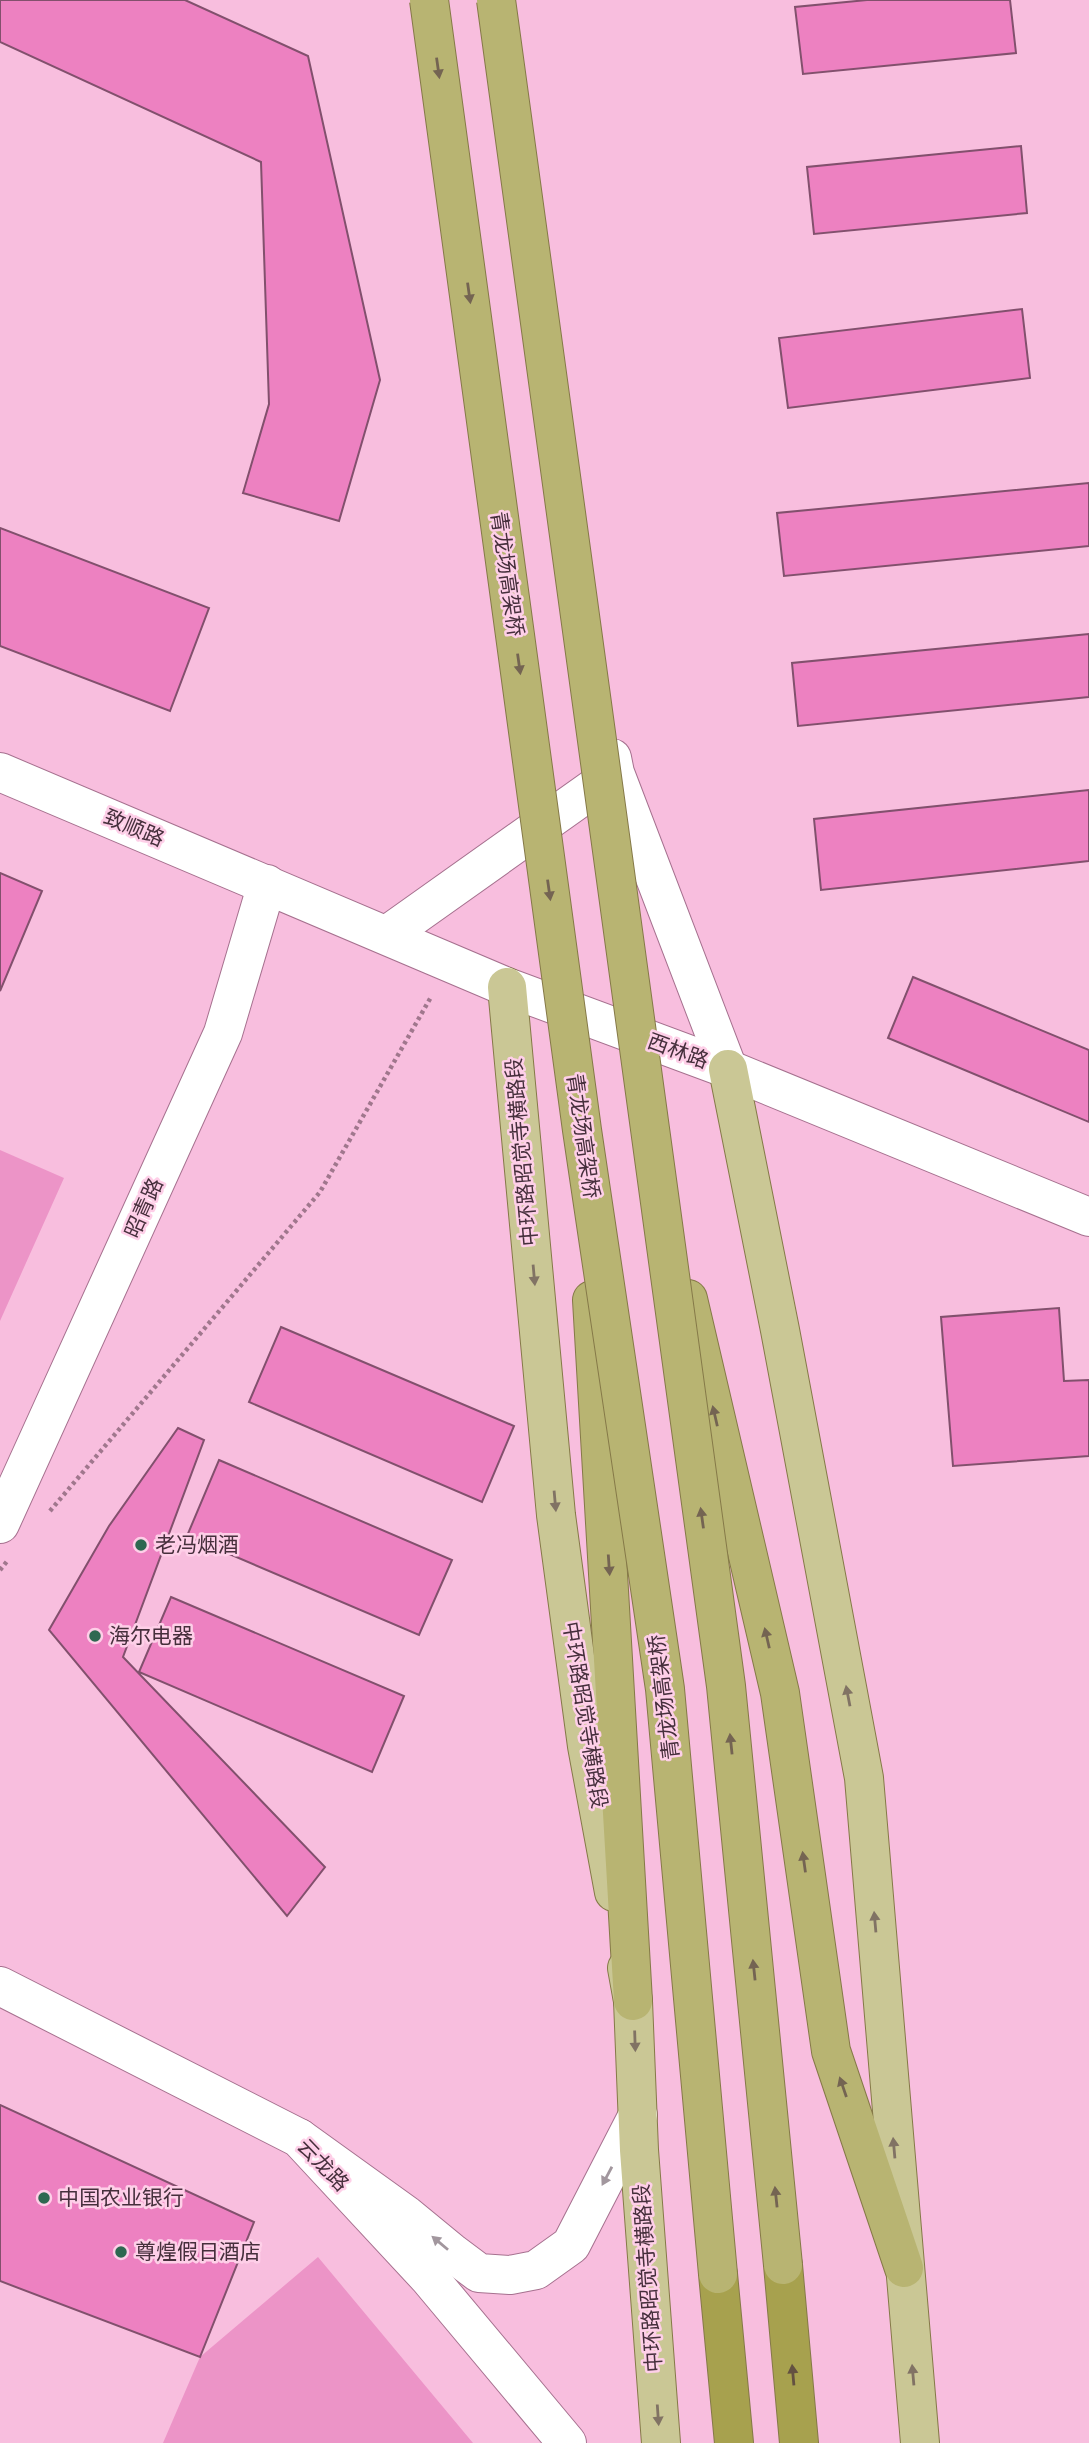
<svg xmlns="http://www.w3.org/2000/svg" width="1089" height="2443" viewBox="0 0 1089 2443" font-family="'Space Grotesk','Noto Sans SC',sans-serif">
<rect width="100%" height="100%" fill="#f8bede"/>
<path fill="#ec94c7" d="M0 1150 64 1178 0 1321Z
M318 2257 473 2443H163L200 2357Z"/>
<path fill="#ed81c1" stroke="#82506d" stroke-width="2" d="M0 0H185L308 56 380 380 339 521 243 493 269 404 261 162 0 42Z
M867 0H1010L1016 53 803 74 795 7Z
M1021 146 1027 213 814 234 807 167Z
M1022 309 1030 378 788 408 779 338Z
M1089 483V546L784 576 777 513Z
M0 528 209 608 170 711 0 646Z
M1089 634V697L798 726 792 663Z
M1089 790V861L821 890 814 819Z
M0 873 42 891 0 991Z
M913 977 1089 1050V1122L888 1038Z
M1059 1308 1064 1381 1089 1380V1456L953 1466 941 1317Z
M281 1327 514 1426 482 1502 249 1402Z
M178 1428 204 1440 123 1657 325 1867 287 1916 49 1630 109 1526Z
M219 1460 452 1560 419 1635 187 1536Z
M171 1597 404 1696 372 1772 139 1672Z
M0 2105 254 2222 200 2357 0 2281Z"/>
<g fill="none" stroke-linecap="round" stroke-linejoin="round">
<g stroke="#a6718f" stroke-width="40">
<path id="minor" d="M615 773 728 1069
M387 935 615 773 612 758
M0 1524 223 1033 267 884
M0 1986 299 2138 429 2278 567 2443"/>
</g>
<g stroke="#a6718f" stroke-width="40">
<path id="tertiary" d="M0 772 507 987 728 1069 1089 1217
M299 2138 406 2215 451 2252 479 2273 510 2275 536 2270 571 2245 638 2115"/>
</g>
<g stroke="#857948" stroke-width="40">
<path id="primary" d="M507 987 556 1515 587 1746 614 1892
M728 1069 780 1330 864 1778 920 2443
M627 1968 633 2001 639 2150 661 2443"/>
</g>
<g stroke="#857948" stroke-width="40">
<path id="trunk" d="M688 1299 780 1693 831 2051 904 2268
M592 1300 633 2001"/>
</g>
<g stroke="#857948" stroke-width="40">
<path id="motorway" d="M783 2265 799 2443
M718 2274 734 2443"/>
</g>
<path stroke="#a0778d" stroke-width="4.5" stroke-dasharray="3.5 3.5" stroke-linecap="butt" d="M50 1511 320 1192 431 997
M0 1570 8 1560"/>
<use href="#minor" stroke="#fff" stroke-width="38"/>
<use href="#tertiary" stroke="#fff" stroke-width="38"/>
<use href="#primary" stroke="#cac795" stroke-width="38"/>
<use href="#trunk" stroke="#b8b472" stroke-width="38"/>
<use href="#motorway" stroke="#a7a14e" stroke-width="38"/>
<g stroke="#857948" stroke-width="40" stroke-linecap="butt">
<path id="trunk-bridge" d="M429 0 582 1130 665 1689 718 2274
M496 0 726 1686 783 2265"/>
</g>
<use href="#trunk-bridge" stroke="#b8b472" stroke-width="38"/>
</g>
<defs><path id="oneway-solid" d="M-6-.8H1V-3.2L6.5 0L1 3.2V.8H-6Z" transform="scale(1.75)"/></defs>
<g fill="#746452">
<use href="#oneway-solid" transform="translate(438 68) rotate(82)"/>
<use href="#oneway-solid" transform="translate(469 293) rotate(82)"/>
<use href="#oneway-solid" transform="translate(519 664) rotate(82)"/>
<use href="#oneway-solid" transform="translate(549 890) rotate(82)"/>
<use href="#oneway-solid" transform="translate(715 1416) rotate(-103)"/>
<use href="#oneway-solid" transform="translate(702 1518) rotate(-98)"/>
<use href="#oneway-solid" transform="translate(609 1565) rotate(86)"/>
<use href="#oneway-solid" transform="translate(767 1638) rotate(-103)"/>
<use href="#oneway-solid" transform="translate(731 1744) rotate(-96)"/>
<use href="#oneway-solid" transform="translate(804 1862) rotate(-98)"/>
<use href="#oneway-solid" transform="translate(754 1970) rotate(-96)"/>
<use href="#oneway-solid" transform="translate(843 2087) rotate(-109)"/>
<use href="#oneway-solid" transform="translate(776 2197) rotate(-96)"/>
</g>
<g fill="#817364">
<use href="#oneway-solid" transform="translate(534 1275) rotate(85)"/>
<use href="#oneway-solid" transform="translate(555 1501) rotate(85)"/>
<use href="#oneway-solid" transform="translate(848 1696) rotate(-101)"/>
<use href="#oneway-solid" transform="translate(875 1922) rotate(-95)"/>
<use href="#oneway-solid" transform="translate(635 2041) rotate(88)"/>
<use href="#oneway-solid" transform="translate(894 2148) rotate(-95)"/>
<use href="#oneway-solid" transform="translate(913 2375) rotate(-95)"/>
<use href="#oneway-solid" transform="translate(658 2415) rotate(86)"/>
</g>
<g fill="#a2979e">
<use href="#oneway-solid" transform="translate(607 2176) rotate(118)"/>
<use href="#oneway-solid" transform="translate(440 2243) rotate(-140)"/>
</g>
<use fill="#635141" href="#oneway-solid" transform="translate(793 2375) rotate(-95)"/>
<g fill="#2e6851" stroke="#fecfe8" stroke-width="2.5">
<circle cx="141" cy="1545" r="7"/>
<circle cx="95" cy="1636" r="7"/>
<circle cx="44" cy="2198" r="7"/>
<circle cx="121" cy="2252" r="7"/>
</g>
<g text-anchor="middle" stroke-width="5" stroke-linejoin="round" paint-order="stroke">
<g font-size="21" fill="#462f3c" stroke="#fecfe8">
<text transform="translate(507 574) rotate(82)" y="7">青龙场高架桥</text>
<text transform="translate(134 828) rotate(23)" y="7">致顺路</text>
<text transform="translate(678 1051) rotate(20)" y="7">西林路</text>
<text transform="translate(583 1136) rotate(82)" y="7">青龙场高架桥</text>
<text transform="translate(522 1152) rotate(-95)" y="7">中环路昭觉寺横路段</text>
<text transform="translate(144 1208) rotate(-66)" y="7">昭青路</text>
<text transform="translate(664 1697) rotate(-97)" y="7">青龙场高架桥</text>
<text transform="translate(585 1715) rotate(81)" y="7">中环路昭觉寺横路段</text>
<text transform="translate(323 2165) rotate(46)" y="7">云龙路</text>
<text transform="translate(648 2278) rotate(-94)" y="7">中环路昭觉寺横路段</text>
</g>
<g font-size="21" fill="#462f3c" stroke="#fecfe8" text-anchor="start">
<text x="155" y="1552">老冯烟酒</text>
<text x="109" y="1643">海尔电器</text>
<text x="58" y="2205">中国农业银行</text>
<text x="135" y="2259">尊煌假日酒店</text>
</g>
</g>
</svg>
